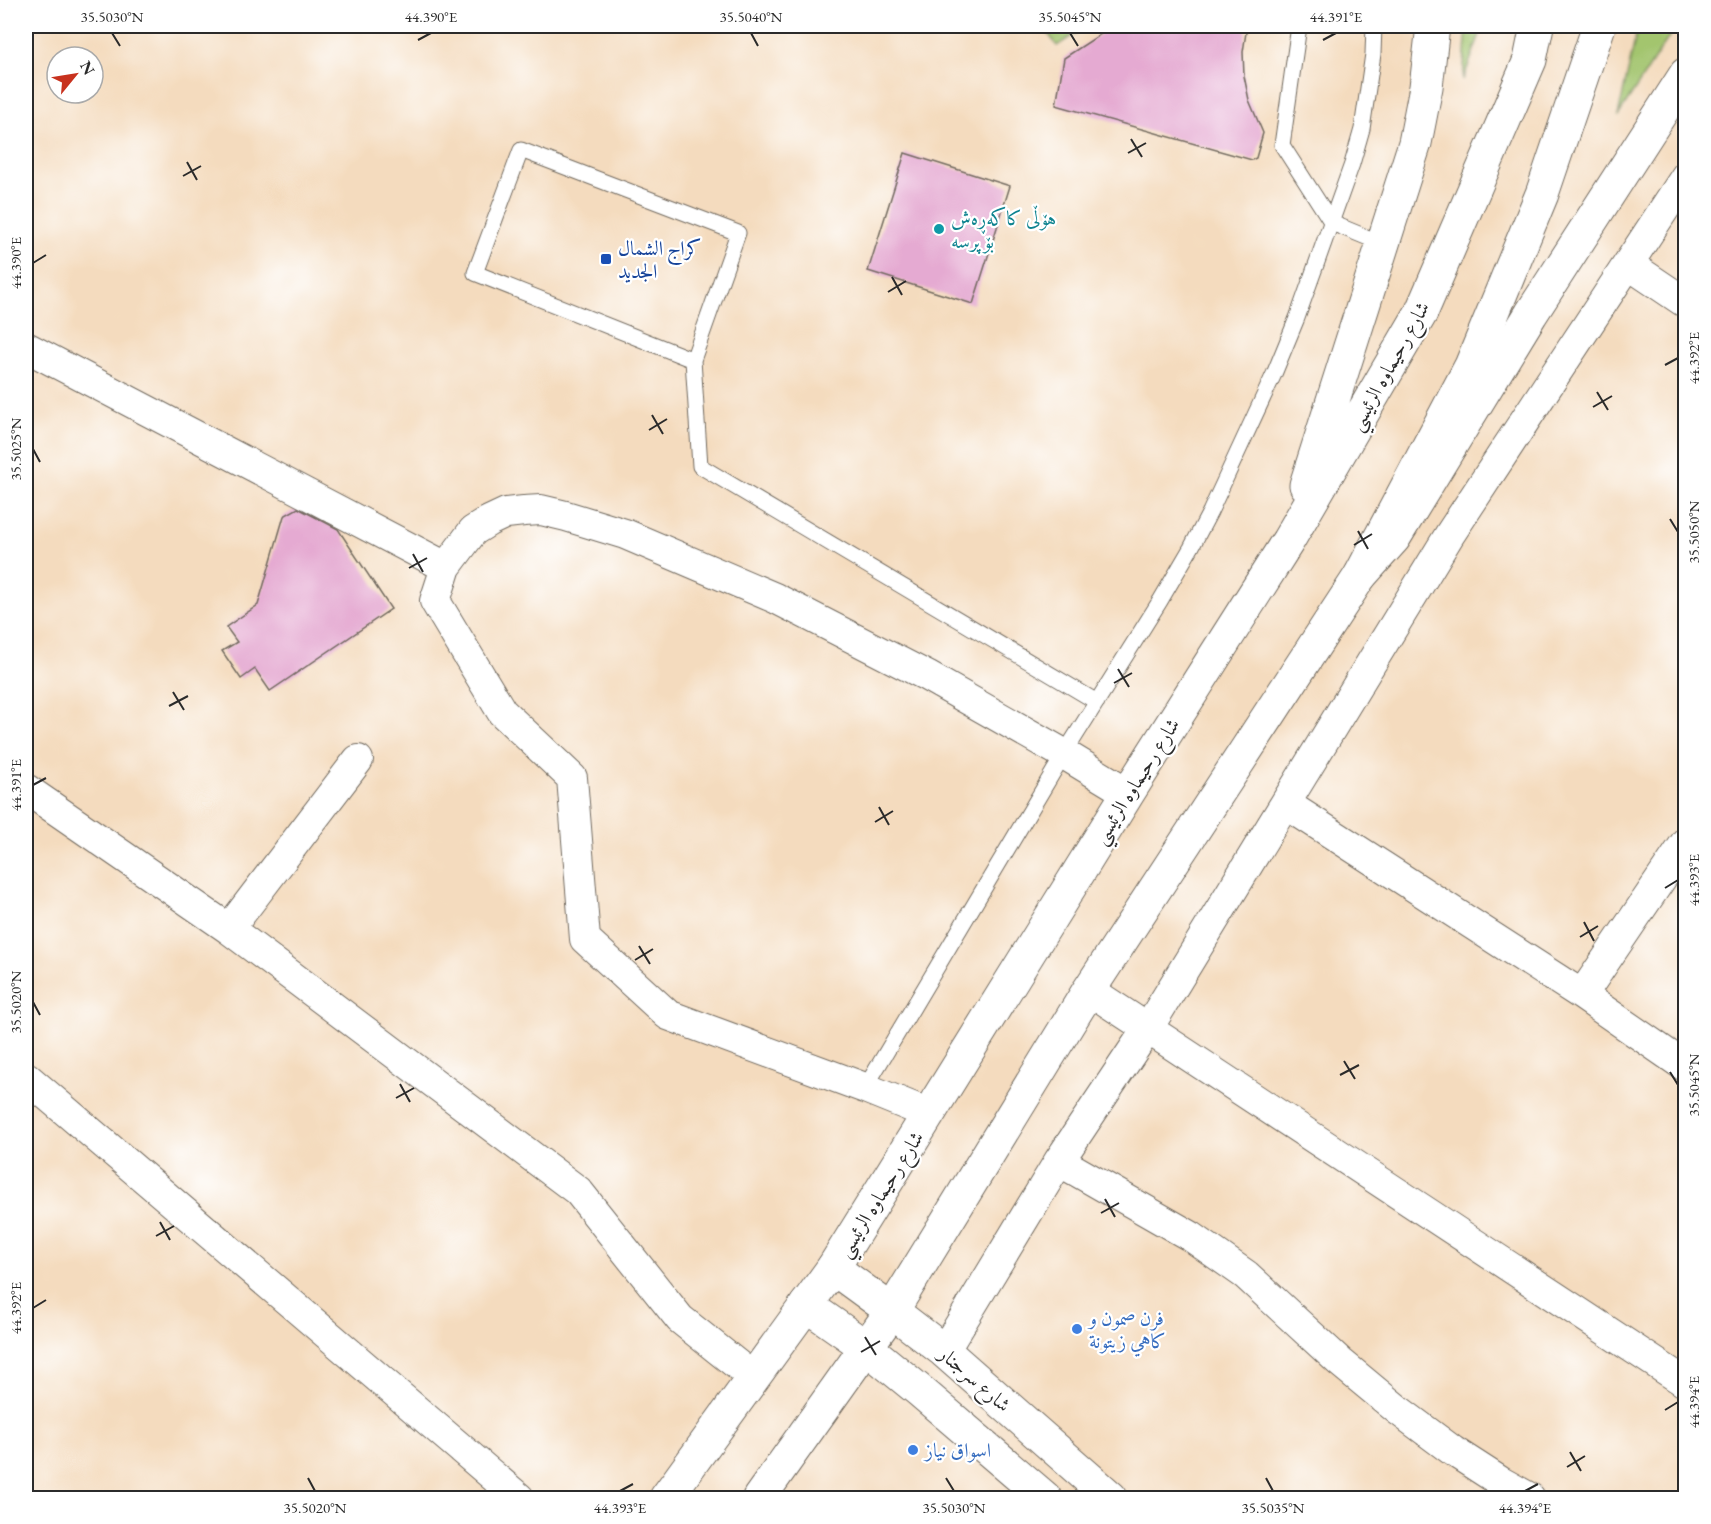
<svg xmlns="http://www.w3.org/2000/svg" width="1711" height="1524" viewBox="0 0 1711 1524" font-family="'EB Garamond',Amiri,serif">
<rect width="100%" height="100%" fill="#fff"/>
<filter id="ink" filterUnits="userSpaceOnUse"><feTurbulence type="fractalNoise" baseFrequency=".0167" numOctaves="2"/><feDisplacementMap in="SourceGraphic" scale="12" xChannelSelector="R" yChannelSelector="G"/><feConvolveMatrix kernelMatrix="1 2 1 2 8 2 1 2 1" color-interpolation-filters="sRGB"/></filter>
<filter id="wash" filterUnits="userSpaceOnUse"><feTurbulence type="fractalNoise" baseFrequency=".008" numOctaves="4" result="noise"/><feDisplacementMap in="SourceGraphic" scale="24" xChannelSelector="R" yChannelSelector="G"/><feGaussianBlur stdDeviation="1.35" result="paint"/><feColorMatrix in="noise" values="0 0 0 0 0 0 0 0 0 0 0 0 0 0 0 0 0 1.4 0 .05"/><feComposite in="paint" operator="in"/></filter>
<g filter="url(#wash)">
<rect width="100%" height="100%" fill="#f4dbbe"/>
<path fill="#a3c56e" stroke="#67784c" stroke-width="1.5" d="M1043 26H1087L1057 46Z
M1467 26H1483L1463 80Z
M1638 26H1676L1618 116Z"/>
<g id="blocks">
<path fill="#e5aad2" d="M1113 26H1247L1243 52 1244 76 1249 100 1263 133 1256 158 1252 160 1056 105 1064 58Z
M905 153 1010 186 973 304 868 271Z
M298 508 338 529 391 609 270 691 255 669 241 679 222 651 237 642 226 627 258 605 284 516Z"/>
</g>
</g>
<g filter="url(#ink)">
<use href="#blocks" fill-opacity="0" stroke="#71695e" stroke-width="1.5"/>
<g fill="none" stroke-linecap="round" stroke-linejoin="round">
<g stroke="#71695e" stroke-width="17">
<path id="service" d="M1299 26 1282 145 1332 223 1383 244
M693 360 738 233 521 150 475 273 693 360 700 466 1097 702
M865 1088 1064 754 1160 601 1191 548 1210 512 1274 374 1297 318 1352 164 1362 129 1373 54 1374 26"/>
</g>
<g stroke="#71695e" stroke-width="32">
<path id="minor" d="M1628 264 1686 303
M26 347 446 567
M26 789 229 929 578 1191 680 1319 754 1378
M1286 804 1582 995 1686 1067
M229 929 358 760
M1089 990 1686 1383
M1582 995 1686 842
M26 1077 519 1498
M929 1114 865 1088 668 1015 585 939 572 778 502 712 435 601 446 567 473 531 489 521 506 513 524 511 541 510 566 516 625 534 775 598 927 676 1064 754 1128 793
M1059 1161 1192 1237 1246 1275 1340 1362 1398 1410 1453 1451 1501 1482 1530 1498
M944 1351 1059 1161 1148 1028 1450 534 1686 176"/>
</g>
<g stroke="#71695e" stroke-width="35">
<path id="tertiary" d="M833 1268 892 1311 944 1351 1111 1498
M806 1305 866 1347 920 1391 1045 1498"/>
</g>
<g stroke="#71695e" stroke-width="35">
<path id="primary" d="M1306 485 1415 143 1426 87 1433 26
M666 1498 833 1268 1128 793 1288 541 1421 313 1530 60 1537 26
M759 1498 892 1311 1089 990 1360 576 1471 366 1542 194 1599 26"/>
</g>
<g stroke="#71695e" stroke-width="35">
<path id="trunk" d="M1360 576 1394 538 1531 314 1686 74"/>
</g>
<use href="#service" stroke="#fff" stroke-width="15"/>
<use href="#minor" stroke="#fff" stroke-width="30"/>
<use href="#tertiary" stroke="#fff" stroke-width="33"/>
<use href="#primary" stroke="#fff" stroke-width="33"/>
<use href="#trunk" stroke="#fff" stroke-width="33"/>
</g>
</g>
<path fill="none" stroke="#2b2b2b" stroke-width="2" d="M112 33 120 46M751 33 758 46M1070 33 1078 46M418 40 431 33M1323 40 1336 33M1131 139 1142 157M1128 153 1146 143M187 162 197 180M183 176 201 166M33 263 46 255M892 277 902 295M888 292 906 281M1665 365 1678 358M1597 392 1608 410M1593 407 1612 396M652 415 663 434M649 430 667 419M33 449 40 462M1670 519 1678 532M1358 531 1368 549M1354 545 1372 534M413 554 423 572M409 568 427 558M1118 669 1129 687M1114 683 1132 673M173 692 184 710M169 706 188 696M33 785 46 778M879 807 889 825M875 822 893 811M1665 888 1678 880M1584 922 1594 941M1580 937 1598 926M639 946 650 964M635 960 653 949M33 1002 40 1015M1344 1061 1355 1079M1670 1072 1678 1085M1340 1075 1359 1065M400 1084 410 1102M396 1098 414 1088M1105 1199 1115 1217M1101 1213 1119 1203M160 1222 170 1240M156 1236 174 1226M33 1308 46 1300M865 1337 876 1355M861 1352 880 1341M1665 1410 1678 1402M1570 1452 1581 1471M1567 1467 1585 1456M308 1478 315 1491M946 1478 954 1491M1266 1478 1273 1491M620 1491 633 1484M1525 1491 1538 1484"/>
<circle fill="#0f9aa8" stroke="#fff" stroke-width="2" cx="939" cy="229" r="6"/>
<rect fill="#1a4fb4" stroke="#fff" stroke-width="2" x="600" y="253" width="12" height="12" rx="3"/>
<g fill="#3f7fe0" stroke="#fff" stroke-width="2">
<circle cx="1077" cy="1329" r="6"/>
<circle cx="913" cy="1450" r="6"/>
</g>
<g text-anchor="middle" stroke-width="4.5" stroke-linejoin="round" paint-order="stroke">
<g font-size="20" fill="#0d838f" stroke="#fff" text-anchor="start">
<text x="951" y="225">هۆڵی کاکەڕەش<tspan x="951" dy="23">بۆ پرسە</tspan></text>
</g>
<g font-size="20" fill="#164399" stroke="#fff" text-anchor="start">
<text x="618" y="255">كراج الشمال<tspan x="618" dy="23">الجديد</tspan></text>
</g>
<g font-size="20" fill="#2b2b2b" stroke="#fff">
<text transform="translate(1389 366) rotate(-61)" y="7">شارع رحيماوه الرئيسي</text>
<text transform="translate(1136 781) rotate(-58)" y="7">شارع رحيماوه الرئيسي</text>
<text transform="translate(880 1194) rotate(-58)" y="7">شارع رحيماوه الرئيسي</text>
<text transform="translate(975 1379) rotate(41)" y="7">شارع سرجنار</text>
</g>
<g font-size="20" fill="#366cbe" stroke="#fff" text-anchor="start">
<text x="1089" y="1325">فرن صمون و<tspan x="1089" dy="23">كاهي زيتونة</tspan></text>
<text x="925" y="1457">اسواق نياز</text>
</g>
</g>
<rect width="1711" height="1524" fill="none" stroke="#fff" stroke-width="66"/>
<g transform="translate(75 75) rotate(60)"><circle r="28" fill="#ffffff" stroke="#aaaaaa" stroke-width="1.5"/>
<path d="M0-4.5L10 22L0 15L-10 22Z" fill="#c8321e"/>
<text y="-9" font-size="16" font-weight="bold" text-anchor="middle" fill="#2b2b2b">N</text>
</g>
<rect x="33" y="33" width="1645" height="1458" fill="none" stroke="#2b2b2b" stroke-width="2"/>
<g font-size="15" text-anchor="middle" fill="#2b2b2b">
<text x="112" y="22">35.5030°N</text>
<text x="431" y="22">44.390°E</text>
<text x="751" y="22">35.5040°N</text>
<text x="1070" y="22">35.5045°N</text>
<text x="1336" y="22">44.391°E</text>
<text transform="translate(16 263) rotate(-90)" y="5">44.390°E</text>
<text transform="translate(1694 358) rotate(-90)" y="5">44.392°E</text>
<text transform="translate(16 449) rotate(-90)" y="5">35.5025°N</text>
<text transform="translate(1694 532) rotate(-90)" y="5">35.5050°N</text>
<text transform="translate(16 785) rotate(-90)" y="5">44.391°E</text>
<text transform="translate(1694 880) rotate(-90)" y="5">44.393°E</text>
<text transform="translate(16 1002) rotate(-90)" y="5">35.5020°N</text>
<text transform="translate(1694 1085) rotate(-90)" y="5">35.5045°N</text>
<text transform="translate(16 1308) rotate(-90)" y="5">44.392°E</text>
<text transform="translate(1694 1402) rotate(-90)" y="5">44.394°E</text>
<text x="315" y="1513">35.5020°N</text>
<text x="620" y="1513">44.393°E</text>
<text x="954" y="1513">35.5030°N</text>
<text x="1273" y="1513">35.5035°N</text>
<text x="1525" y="1513">44.394°E</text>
</g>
</svg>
